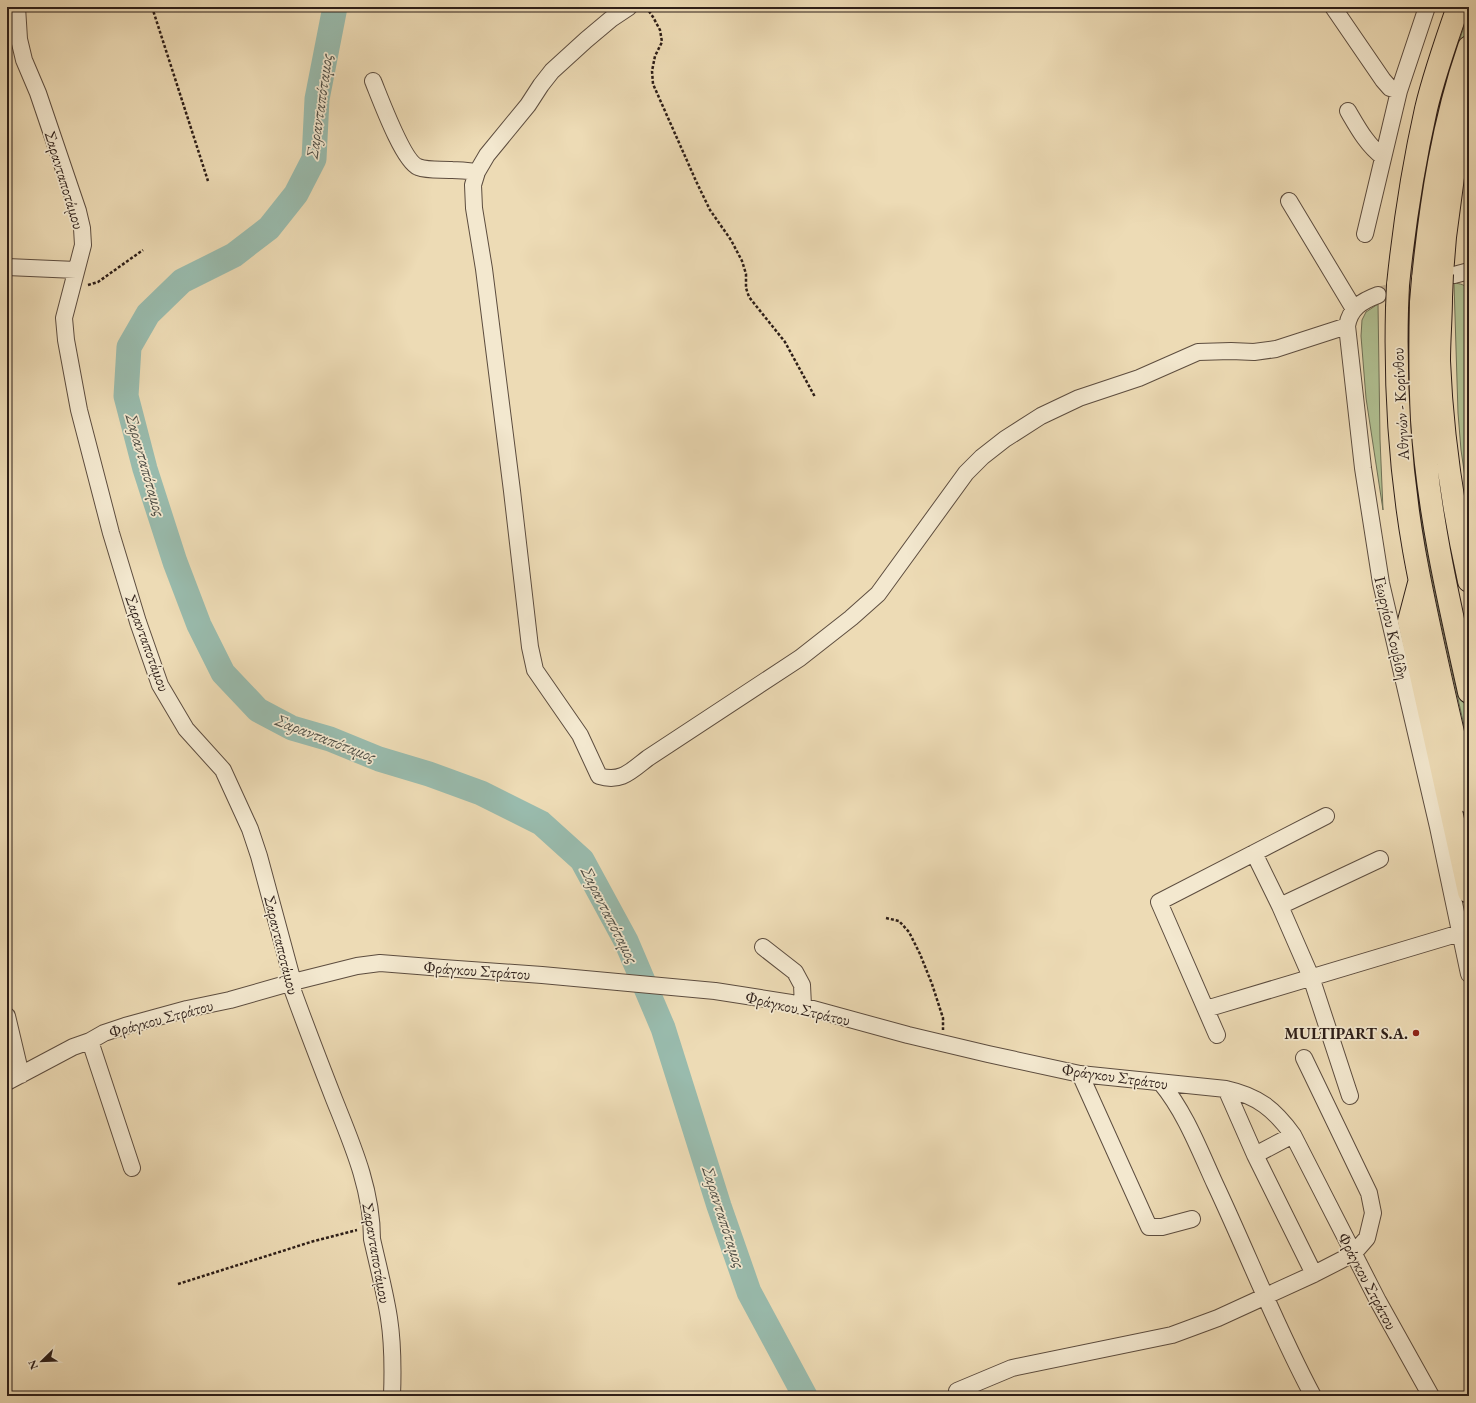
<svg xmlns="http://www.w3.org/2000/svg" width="1476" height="1403" viewBox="0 0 1476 1403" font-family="'EB Garamond',serif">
<rect width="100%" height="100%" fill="#eddbb5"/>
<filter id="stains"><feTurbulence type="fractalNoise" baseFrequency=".005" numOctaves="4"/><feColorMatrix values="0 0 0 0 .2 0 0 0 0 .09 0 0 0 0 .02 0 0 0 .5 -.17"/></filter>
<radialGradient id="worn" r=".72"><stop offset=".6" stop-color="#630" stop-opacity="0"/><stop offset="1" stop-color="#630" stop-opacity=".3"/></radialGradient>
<path fill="#b1c193" stroke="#6f7056" d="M1469 12V23L1459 51 1420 235 1447 628 1469 724V748C1450 661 1428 574 1416 486 1408 430 1407 374 1410 317 1415 213 1434 111 1469 12Z
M1454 283C1461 284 1465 284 1469 291V504L1461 450 1458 413Z
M1378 304 1380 439 1383 510 1366 398 1361 336 1362 320 1366 312Z"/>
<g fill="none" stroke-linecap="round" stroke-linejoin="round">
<path stroke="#99bbad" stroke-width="25" d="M335 7 317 99 314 159 296 194 269 228 234 255 182 281 148 314 129 347 126 396 145 469 175 562 199 625 223 673 258 710 292 728 330 739 379 759 429 774 481 793 541 823 582 860 626 941 663 1028 719 1206 749 1292 805 1396"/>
<path stroke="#c7b596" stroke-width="16" stroke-dasharray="16 8" stroke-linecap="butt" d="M1378 295 1433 281"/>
<g stroke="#5d4d3f" stroke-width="18">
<path id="minor" d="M17 7 19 39 24 60 38 93 78 211 82 228 83 245 64 318 66 340 79 410 111 533 138 622 160 685 186 729 223 770 250 829 259 856 293 982V991C306 1027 320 1063 334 1099 352 1144 372 1189 372 1239 378 1266 385 1292 389 1318 393 1344 393 1370 392 1396
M629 7 611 19 586 40 552 71 541 85 528 105 487 155 477 172 473 185 474 208 484 269 512 491 530 647 535 670 580 735 599 776C621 783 631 771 648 758L800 658 851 618 878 594 966 473 982 457 1005 439 1041 416 1079 398 1139 378 1198 352 1231 351 1254 352 1276 349 1347 326
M1333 7 1383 80 1390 88 1399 91
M373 81C380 98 403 161 418 167 429 171 441 169 452 170 460 170 469 171 477 172
M1348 111C1358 128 1367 145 1383 157
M1289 201 1354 309
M1365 234 1399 91 1427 7
M7 267 76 270
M1454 275 1469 271
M1378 295C1362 301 1350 308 1347 326L1363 468 1381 583 1438 827 1469 974
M1254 853 1280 906 1311 977 1350 1096
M1280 906 1380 859
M763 947 795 972 802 985 803 1006
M1206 1009 1460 933
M7 1016 21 1075
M1217 1035 1159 902 1326 816
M90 1041 132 1168
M1080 1074 1149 1227H1162L1192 1219
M7 1082 73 1047 90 1041 104 1033 125 1026 187 1009 230 1000 293 982 357 966 380 963 443 968 542 975 715 991 760 998 791 1003 908 1035 988 1054 1080 1074 1226 1089C1258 1096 1274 1109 1293 1135L1378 1301 1431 1396
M1161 1083C1185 1112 1199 1149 1215 1184 1248 1254 1276 1327 1313 1396
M1226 1089 1255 1155 1314 1274
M1255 1155 1293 1135
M957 1391 1012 1368 1172 1335 1218 1318 1314 1274 1353 1254 1367 1238 1373 1213 1369 1193 1304 1058"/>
</g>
<g stroke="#2d1e18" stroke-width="24">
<path id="highway" d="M1442 274 1445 237 1453 177 1469 108
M1423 279C1431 200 1443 122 1469 47
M1398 285C1404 226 1413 167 1426 109 1434 75 1446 41 1458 7
M1441 297C1441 318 1439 339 1439 361 1442 435 1453 509 1469 581
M1421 302C1420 341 1420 381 1422 420 1428 512 1449 603 1469 692
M1397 308C1395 389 1400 470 1414 550 1429 634 1450 718 1469 802
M1419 583 1409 621 1469 892"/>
</g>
<path stroke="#2d1e18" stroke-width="2.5" stroke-dasharray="3 2" stroke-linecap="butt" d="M152 7 208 181
M646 7 653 17 660 30 662 42 655 56 652 71 653 84 696 181 710 210 731 240 742 261 746 274V288L749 297 785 342 815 397
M88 285 98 282 143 250
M886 918 899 921 909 932 920 954 932 984 943 1018V1030
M178 1284 314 1241 357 1230
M247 1395 249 1396"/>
<use href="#minor" stroke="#f3e8cf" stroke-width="16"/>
<use href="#highway" stroke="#eddbb5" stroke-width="22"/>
<g stroke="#2d1e18" stroke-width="24" stroke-linecap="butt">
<path id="highway-bridge" d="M1441 297 1442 274
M1421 302 1423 279
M1397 308 1398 285"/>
</g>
<use href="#highway-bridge" stroke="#eddbb5" stroke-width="22"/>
</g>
<circle fill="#8f2418" stroke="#f3e8cf" stroke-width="1.5" cx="1416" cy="1033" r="4"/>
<g text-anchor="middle" stroke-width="3.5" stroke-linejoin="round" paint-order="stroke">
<g font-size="16" fill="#2d1e18" stroke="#f3e8cf">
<text transform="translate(65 180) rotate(73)" y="6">Σαρανταποτάμου</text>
<text transform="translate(1400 404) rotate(-93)" y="6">Αθηνών - Κορίνθου</text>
<text transform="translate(1392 628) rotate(77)" y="6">Γεωργίου Κουβίδη</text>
<text transform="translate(148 643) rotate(70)" y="6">Σαρανταποτάμου</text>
<text transform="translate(282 945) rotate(76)" y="6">Σαρανταποτάμου</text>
<text transform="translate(477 970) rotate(4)" y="6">Φράγκου Στράτου</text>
<text transform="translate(798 1008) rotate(13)" y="6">Φράγκου Στράτου</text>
<text transform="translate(161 1018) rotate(-15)" y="6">Φράγκου Στράτου</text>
<text transform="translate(1115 1076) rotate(8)" y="6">Φράγκου Στράτου</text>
<text transform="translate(377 1253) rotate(80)" y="6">Σαρανταποτάμου</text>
<text transform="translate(1368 1281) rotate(62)" y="6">Φράγκου Στράτου</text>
</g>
<g font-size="16" font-weight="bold" fill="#2d1e18" stroke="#f3e8cf" text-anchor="end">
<text x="1408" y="1039">MULTIPART S.A.</text>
</g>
<g font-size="17" font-style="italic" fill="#4d4d45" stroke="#f3e8cf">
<text transform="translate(319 106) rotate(-82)" y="6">Σαρανταπόταμος</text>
<text transform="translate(146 465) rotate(74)" y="6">Σαρανταπόταμος</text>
<text transform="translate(326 738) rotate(21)" y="6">Σαρανταπόταμος</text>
<text transform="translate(610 915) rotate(63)" y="6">Σαρανταπόταμος</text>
<text transform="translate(724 1217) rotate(72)" y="6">Σαρανταπόταμος</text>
</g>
</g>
<rect width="1476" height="1403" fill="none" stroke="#eddbb5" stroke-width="24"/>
<rect x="8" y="8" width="1460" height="1387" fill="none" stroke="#2d1e18" stroke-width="2"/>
<rect x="12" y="12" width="1452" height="1379" fill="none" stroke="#2d1e18"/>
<g transform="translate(42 1361) rotate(247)" stroke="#f3e8cf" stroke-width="3" paint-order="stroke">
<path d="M0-3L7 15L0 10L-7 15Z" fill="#2d1e18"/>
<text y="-6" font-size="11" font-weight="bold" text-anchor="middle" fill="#2d1e18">N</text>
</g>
<rect width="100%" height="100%" filter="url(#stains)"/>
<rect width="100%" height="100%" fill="url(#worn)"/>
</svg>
